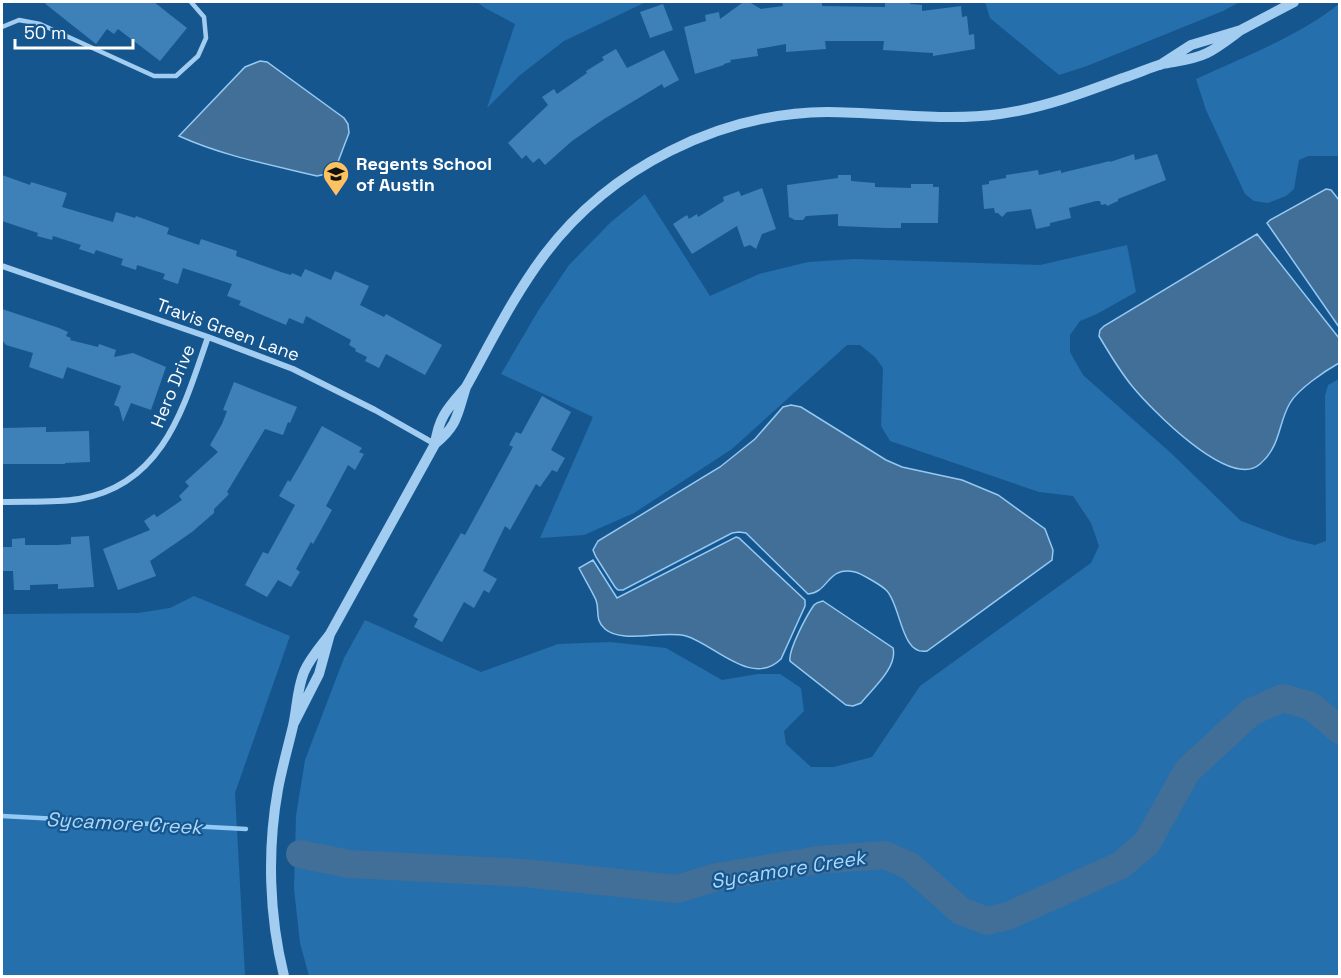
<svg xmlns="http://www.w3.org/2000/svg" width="1341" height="978" viewBox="0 0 1341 978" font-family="'Space Grotesk',sans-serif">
<rect width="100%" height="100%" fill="#16568f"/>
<path fill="#256fac" d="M477 2H646L564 41 519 76 487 108 515 24 485 8Z
M985 2H1240L1223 11 1087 66 1059 75 990 18Z
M1339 4V156H1308L1299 160 1294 189 1286 196 1268 203 1254 201 1245 194 1206 110 1196 79C1244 57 1297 37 1339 4Z
M645 194 710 296 759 274 808 262 855 259 1040 265 1127 245 1136 292 1097 314 1080 321 1070 335V352L1083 375 1172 454 1241 521 1290 539 1315 545 1326 541 1325 396 1328 385 1339 379V976H309L300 943 294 889 296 816 305 760 344 658 365 620 481 672 558 644 610 642 666 648 722 680 758 674H780L801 688 804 711 784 731 786 744 811 767H834L872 757 920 686 1091 563 1099 546 1091 523 1073 496 1039 492 890 441 881 426 883 368 875 357 860 345H847L732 449 634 513 584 535 540 538 593 417 501 374 538 311 569 265 611 222Z
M194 596 290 636 235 793 245 976H2V614L138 613 170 608Z"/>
<path fill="#416f98" stroke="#94c9f3" stroke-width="1.5" d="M260 61 267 62 344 118 348 124 349 133 336 167 331 173 317 176C271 165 223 156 179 136L245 67Z
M1326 189 1331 190 1339 200V327L1267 223 1270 220Z
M1257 234 1339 338V363C1325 371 1298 389 1290 403 1278 423 1281 446 1260 464 1230 491 1150 408 1132 386 1119 370 1109 353 1099 336L1100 330 1104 326Z
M791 405 801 407 886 460 902 467 962 480 998 495 1045 529 1053 550 1052 560 927 651C901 656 901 606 887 591 883 586 860 573 855 572 826 566 830 592 808 594L746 533 739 532 732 533 623 590H618L615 587 596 557 593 550 598 541 720 467 755 439 783 407Z
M736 537 739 538 805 600V606L781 659C752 688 714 644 686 636 663 630 622 644 605 629 594 619 600 611 596 600 591 589 584 578 579 568L593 560 617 598Z
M823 601 893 648C898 667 872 689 861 703L853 706 846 705 790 661C788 650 807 615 814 605 817 602 819 602 823 601Z"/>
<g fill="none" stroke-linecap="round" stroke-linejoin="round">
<path stroke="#94c9f3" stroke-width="4.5" d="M2 816 246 829"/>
<path stroke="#416f98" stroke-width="28" d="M300 854 349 864 524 873 677 889 717 877 818 860 885 855 910 866 961 911 987 921 1008 916 1121 865 1147 843 1187 771 1251 712 1283 698 1311 706 1340 730"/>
</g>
<path fill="#3e80b8" d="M43 2H154L187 28 160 61 118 29 114 34 107 29 96 44Z
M749 2 761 9 783 6 782 2H822V6L885 7V2H910V4L922 5V11L961 6 962 17 967 16 969 35 974 34 975 49 933 56V53L883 50 884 41H825L826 49 786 52V44L757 49 758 56 730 60 731 62 724 64V65L695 74 684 27 706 21 705 15 719 12 720 19 742 3Z
M663 4 673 30 650 38 640 12Z
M616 49 627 68 664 50 679 80 664 88 662 84 604 119 572 141 545 165 539 158 533 163 526 155 522 159 508 143 548 105 542 97 554 89 557 94 587 73 586 71 604 60 602 57Z
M1134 154 1135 160 1157 154 1166 180 1118 199V201L1107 206 1106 204 1101 205 1100 201H1096L1069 208 1071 218 1050 223V226L1036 229 1031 209 1007 212 1002 217 998 213H995L994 208 984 209 982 185 989 184V181L1006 178V175L1038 170 1039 175 1061 170V173L1110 161V162Z
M2 175 30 185 31 182 67 193 62 207 113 222 116 212 135 218 136 216 169 228 167 234 199 245 201 239 237 251 236 256 284 273 291 275 292 273 301 277 305 269 331 280 335 271 369 286 360 305 384 317 386 314 442 345 425 375 386 354 379 368 365 361 367 357 355 351 356 349 349 345 351 340 306 316 303 324 289 318 286 325 239 305 241 301 227 296 232 284 183 268 178 284 163 279 165 274 137 265 136 270 121 265 123 259 96 250 94 254 79 249 81 245 53 236 52 240 37 236 38 233 2 221Z
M838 175H851V181L875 183V187L911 188V184H933V187H939L938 223H901V228H886L838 226V214L806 216 803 220H795L789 217 787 185 838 178Z
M762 188 776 229 762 234 756 249 750 245 744 247 737 226 692 254 673 224 687 215 689 219 697 214 698 217 724 201 723 197 739 191 741 196Z
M2 309 59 328 68 332 66 336 71 338 70 340 98 347 99 344 116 350 114 357 133 353 166 367 151 410 131 403 123 422 119 407 114 405 121 386 67 367 63 379 29 367 33 353 6 345 2 340Z
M234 382 297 407 290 423 288 422 283 435 265 429 227 492 229 494 214 509V513L192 532 150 561 156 576 118 590 103 549 150 530 144 521 154 514 157 517 182 500 179 496 189 486 185 482 218 452 210 445 222 424 227 411 223 410Z
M542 396 571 412 551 450 565 458 557 472 552 470 540 487 536 484 510 530 505 526 483 571 497 579 489 593 484 590 474 608 464 602 442 642 414 627 418 619 413 616 461 533 465 535 482 504 513 447 509 445 516 432 521 434Z
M322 426 362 448 359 452 364 454 355 470 348 465 333 493 326 506 332 510 313 544 311 542 296 569 300 572 291 587 278 580 267 597 245 585 263 552 268 554 295 505 279 496 288 480 290 482 300 465Z
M46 427V432L89 431 90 462 65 463V464H2V428Z
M89 536 94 587 58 589V584L30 585V590H14L13 571H2V547H12V539L25 538V545H58L71 544V537Z"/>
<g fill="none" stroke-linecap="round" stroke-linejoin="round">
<path stroke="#a2cdf0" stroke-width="4.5" d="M2 27 19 20 40 24 154 76H176L198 56 206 38 204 17 191 2"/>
<path stroke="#a2cdf0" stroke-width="6" d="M2 266 208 337 293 369 375 410 435 444
M2 502C27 501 54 503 79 499 164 485 184 406 208 337"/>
<path stroke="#a2cdf0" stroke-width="10" d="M1241 30 1294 2
M466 387C491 342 514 295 545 254 610 168 719 113 827 112 884 112 943 122 1000 114 1043 108 1083 93 1123 78 1136 74 1149 68 1162 64 1177 61 1193 60 1207 53 1219 47 1230 38 1241 30L1191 45 1160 65
M330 634 435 444C439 416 448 408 466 387 457 415 458 425 435 444
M284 976C269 916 267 850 278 789 282 768 288 747 293 726 297 708 297 689 304 672 310 658 321 646 330 634L319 674 294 723"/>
</g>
<defs>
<g id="school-pin" transform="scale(1.35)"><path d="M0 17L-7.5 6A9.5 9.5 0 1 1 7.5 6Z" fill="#ffc261" stroke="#16568f"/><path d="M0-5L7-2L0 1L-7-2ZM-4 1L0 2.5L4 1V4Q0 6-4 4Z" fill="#111"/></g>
</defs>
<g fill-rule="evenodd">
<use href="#school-pin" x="336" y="174"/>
</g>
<g text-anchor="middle" stroke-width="4.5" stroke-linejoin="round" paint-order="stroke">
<g font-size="18" font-weight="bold" fill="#fff" stroke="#16568f" text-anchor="start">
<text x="356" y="170">Regents School<tspan x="356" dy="21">of Austin</tspan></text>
</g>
<g font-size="18" fill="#fff" stroke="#16568f">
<text transform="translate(228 330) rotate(20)" y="6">Travis Green Lane</text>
<text transform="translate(173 386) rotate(-68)" y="6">Hero Drive</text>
</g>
<g font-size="20" font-style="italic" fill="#aed6f7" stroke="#16568f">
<text transform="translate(124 823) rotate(3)" y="7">Sycamore Creek</text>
<text transform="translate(788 869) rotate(-9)" y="7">Sycamore Creek</text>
</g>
</g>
<rect width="1341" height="978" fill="none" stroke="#ffffff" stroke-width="6"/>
<path d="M15 39v9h118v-9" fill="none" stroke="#ffffff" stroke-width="3"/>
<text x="24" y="39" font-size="18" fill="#ffffff" stroke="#16568f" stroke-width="4.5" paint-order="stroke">50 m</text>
</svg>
